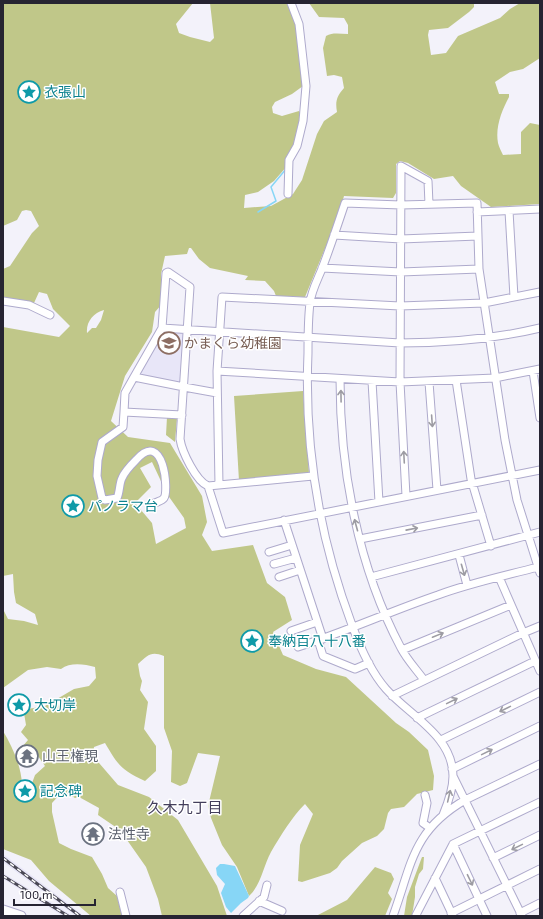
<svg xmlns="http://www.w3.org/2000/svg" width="543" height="919" viewBox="0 0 543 919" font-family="'Exo 2','Noto Sans JP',sans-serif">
<rect width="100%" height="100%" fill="#f3f2fa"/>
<path fill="#e8e6f8" d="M164 330 185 331 182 381 180 383 139 376 138 374Z
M3 854 35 878 84 916H76L3 862Z
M3 873 41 896 73 916H63L3 879Z"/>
<path fill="#c0c789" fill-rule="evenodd" d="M3 3H193L176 24 179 33 190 37 210 42 214 38 210 3H292L303 32V86L292 94 275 102 272 107 273 113 282 116 299 111 302 116 288 165 274 181 258 192 245 195 244 208 271 206 293 194 302 180 317 134 324 121 337 112C335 101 337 96 344 88L342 77 334 75 327 76 323 48 326 36C333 32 340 34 348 34V25L344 18 319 17 309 3H474V7L469 12 448 28 429 30 428 35 431 55 446 53 458 36 500 18 510 9 520 3H540V58L523 69 510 72 495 82 499 94H509V97C502 110 495 127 498 143 499 147 501 151 503 155L521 154V132L530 123 540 125V204L491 207 461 186 453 176 434 179 408 163 400 161 396 164V193L393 198 344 196 338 217 305 297 276 296 274 291 265 281 245 280 248 276 210 268 199 259 191 248H189L187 254 165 256 161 274 162 304 155 312 152 332 125 376 111 421 128 437 170 443 202 496 207 522 202 535 212 551 253 545 267 583 285 597 292 620 273 632 283 655 316 669 346 677 396 723 409 732 428 750 434 776 433 790 417 794 404 807 391 809 388 813 384 829 377 836 362 843 342 861 337 868 330 873 302 882 298 881 300 845 313 814 305 804C292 817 281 835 271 852 263 867 261 885 249 896L237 867 222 845 211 818 208 806 220 756 198 753 187 783 180 786 171 782 172 751 164 728V656C151 651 148 655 138 664L140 676 142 681 140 690 148 702 144 729 156 746V771L145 781C121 770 118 765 105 743L94 747 93 756 118 785 149 797 178 820 217 886 227 916H162L158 899 146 867 120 830 98 815 99 808 79 797 75 798 63 791 52 803V812L59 843 71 849 92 857 102 874 108 888 117 896 122 916H91L49 881 31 860 3 849V731C12 746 21 765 22 784L31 786 35 775 45 766 38 756C32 758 26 760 20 756L22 747 28 740 21 732 26 725 24 713 28 709 45 706 74 689 89 686 96 678 95 667C84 664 70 662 61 669L47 667 28 670 3 688V609L8 619 24 621 38 625 35 614 16 603 14 592 13 574 3 576V327L59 337 70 326 53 309 47 294 39 292 34 303 3 298V269L10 266 32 233 39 226 31 211 26 210 22 211 17 220 3 226ZM104 310 101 320 96 328H92L87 333C86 322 93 313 104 310ZM152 462 167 494 184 518 186 528 156 544 152 523 135 503 151 487 140 468Z
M303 391 309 473 239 481 234 396Z
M167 417 177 418 175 442 166 435Z
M422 857H424L423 869 419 874 415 887V897L412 916H404L407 897Z
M375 867 391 873 394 879 388 893 392 899 385 916H316L347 900Z"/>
<path fill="#87d6f6" d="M220 864H224L235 866 249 896 248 898 241 903 231 913 226 907 221 893 225 884 217 875 216 868Z"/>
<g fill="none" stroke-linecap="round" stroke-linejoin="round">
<path stroke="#87d6f6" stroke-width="1.5" d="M258 212 276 201 271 187 286 169"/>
<g stroke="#aeaacc" stroke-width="9">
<path id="minor" d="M288 194 289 160 297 146 303 121 306 86 299 24 291 3
M509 211 514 297
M477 212 540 209
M334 235 401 239 478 236
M322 268 401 272 479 269
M3 301 29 305 50 315
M162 328 400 343C447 343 494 339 540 328
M217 371 400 382 495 378 540 369
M533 371 540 418
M134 377 125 393 124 412 182 415
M340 379C340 470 358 567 401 648 407 660 417 670 424 680
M456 380 471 479 491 546
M372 381 379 502
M429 382 437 490
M217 393 184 387 134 377 162 328 166 273 168 272 190 287 180 439C182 452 196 481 208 486L313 476
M124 412 123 427 102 442 98 460 97 476 102 498 105 500 117 498C120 492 119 484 122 478 125 471 131 465 136 460 164 428 169 491 164 498 162 501 156 502 153 504
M219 485 217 371 222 297 400 306 484 303 540 292
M208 486 223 533 540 470
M406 496 400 382 401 166 428 181 429 204
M284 520 323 639
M360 539 482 515
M269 552 292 545
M459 555 467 585
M274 564 296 558
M279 577 300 570
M371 577 540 532
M499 577 540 671
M291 631 317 622
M318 640 323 656 355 669 369 663
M298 647C345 632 391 611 438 595 470 583 504 576 538 567
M402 650 511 605
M392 696 523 633 540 626
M417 718 535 661
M441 740 540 692
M452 769 540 726
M453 776 522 916
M425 795 427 803 423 823 430 828
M443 815C448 803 453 789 453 776 453 736 410 716 386 689 371 672 360 647 352 625 319 537 304 447 308 353 308 336 308 319 310 303 311 291 319 277 323 266 331 245 338 224 345 203L401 205 477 203 479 269 505 440 517 500 540 573
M453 844 487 916
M493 858 540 835
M435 878 453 916
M120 892 126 916
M259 901 282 911
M451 913 540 869
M520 913 540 903
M243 916 264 897 267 885
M393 916C412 864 412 831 465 800L540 764
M417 916 416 915 453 844 540 802"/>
</g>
<g stroke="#aeaacc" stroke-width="11">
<path id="major" d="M3 910 21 916"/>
</g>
<use href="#minor" stroke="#fff" stroke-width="7"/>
<use href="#major" stroke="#fff" stroke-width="9"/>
<g stroke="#4a4855" stroke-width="3">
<path id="rail" d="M3 858 80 916
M3 876 68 916"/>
</g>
<use href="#rail" stroke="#fff" stroke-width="1.5" stroke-dasharray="4.5" stroke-linecap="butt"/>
</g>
<defs><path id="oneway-shaft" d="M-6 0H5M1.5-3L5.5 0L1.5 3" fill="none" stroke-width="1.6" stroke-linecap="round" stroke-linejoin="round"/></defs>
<g stroke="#9d9ca3">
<use href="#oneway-shaft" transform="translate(341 396) rotate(-91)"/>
<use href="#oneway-shaft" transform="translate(432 421) rotate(86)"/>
<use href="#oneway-shaft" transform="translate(404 457) rotate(-93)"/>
<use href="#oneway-shaft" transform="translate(356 525) rotate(-105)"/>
<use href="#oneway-shaft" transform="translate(412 529) rotate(-11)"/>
<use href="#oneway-shaft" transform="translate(463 570) rotate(74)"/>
<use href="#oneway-shaft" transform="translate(438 635) rotate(-22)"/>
<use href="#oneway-shaft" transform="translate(452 701) rotate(-26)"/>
<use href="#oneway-shaft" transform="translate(505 709) rotate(154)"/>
<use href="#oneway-shaft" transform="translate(487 752) rotate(-26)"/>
<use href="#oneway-shaft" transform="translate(449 796) rotate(-77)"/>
<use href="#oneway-shaft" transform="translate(517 847) rotate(154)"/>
<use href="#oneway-shaft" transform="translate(470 880) rotate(64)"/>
</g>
<defs>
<g id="sight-ring" transform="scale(1.15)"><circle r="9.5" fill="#fff" stroke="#0f9aa8" stroke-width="1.5"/><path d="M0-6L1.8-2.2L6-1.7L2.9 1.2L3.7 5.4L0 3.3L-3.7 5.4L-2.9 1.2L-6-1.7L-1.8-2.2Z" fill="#0f9aa8"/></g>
<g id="school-ring" transform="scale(1.15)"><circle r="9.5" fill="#fff" stroke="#8d6e63" stroke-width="1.5"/><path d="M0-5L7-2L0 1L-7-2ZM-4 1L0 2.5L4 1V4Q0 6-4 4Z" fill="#8d6e63"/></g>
<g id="temple-ring" transform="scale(1.15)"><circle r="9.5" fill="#fff" stroke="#6b7280" stroke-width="1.5"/><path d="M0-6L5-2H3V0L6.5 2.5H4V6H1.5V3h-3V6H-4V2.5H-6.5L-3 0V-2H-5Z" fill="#6b7280"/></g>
</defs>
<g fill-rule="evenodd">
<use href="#sight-ring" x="29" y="92"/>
<use href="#school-ring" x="169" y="343"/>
<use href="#sight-ring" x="73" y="506"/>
<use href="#sight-ring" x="252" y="641"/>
<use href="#sight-ring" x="19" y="705"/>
<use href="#temple-ring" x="27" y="756"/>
<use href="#sight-ring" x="25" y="791"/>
<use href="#temple-ring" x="93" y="834"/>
</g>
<g text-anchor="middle" stroke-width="3" stroke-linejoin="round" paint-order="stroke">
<g font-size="14" fill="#0d838f" stroke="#fff" text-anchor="start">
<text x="44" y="97">衣張山</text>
<text x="88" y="511">パノラマ台</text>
<text x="268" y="646">奉納百八十八番</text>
<text x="34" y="710">大切岸</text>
<text x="40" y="796">記念碑</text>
</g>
<g font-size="14" fill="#785e54" stroke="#fff" text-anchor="start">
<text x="184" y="348">かまくら幼稚園</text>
</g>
<g font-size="14" fill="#5b616d" stroke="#fff" text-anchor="start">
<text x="42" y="761">山王権現</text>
<text x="108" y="839">法性寺</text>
</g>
<g font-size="15" fill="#443f5c" stroke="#fff">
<text x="185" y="813">久木九丁目</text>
</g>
</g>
<rect width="543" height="919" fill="none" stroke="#262432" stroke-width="8"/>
<path d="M14 899v6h81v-6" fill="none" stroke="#262432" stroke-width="2"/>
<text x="20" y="899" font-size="12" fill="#262432" stroke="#ffffff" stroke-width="3" paint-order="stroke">100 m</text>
</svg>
